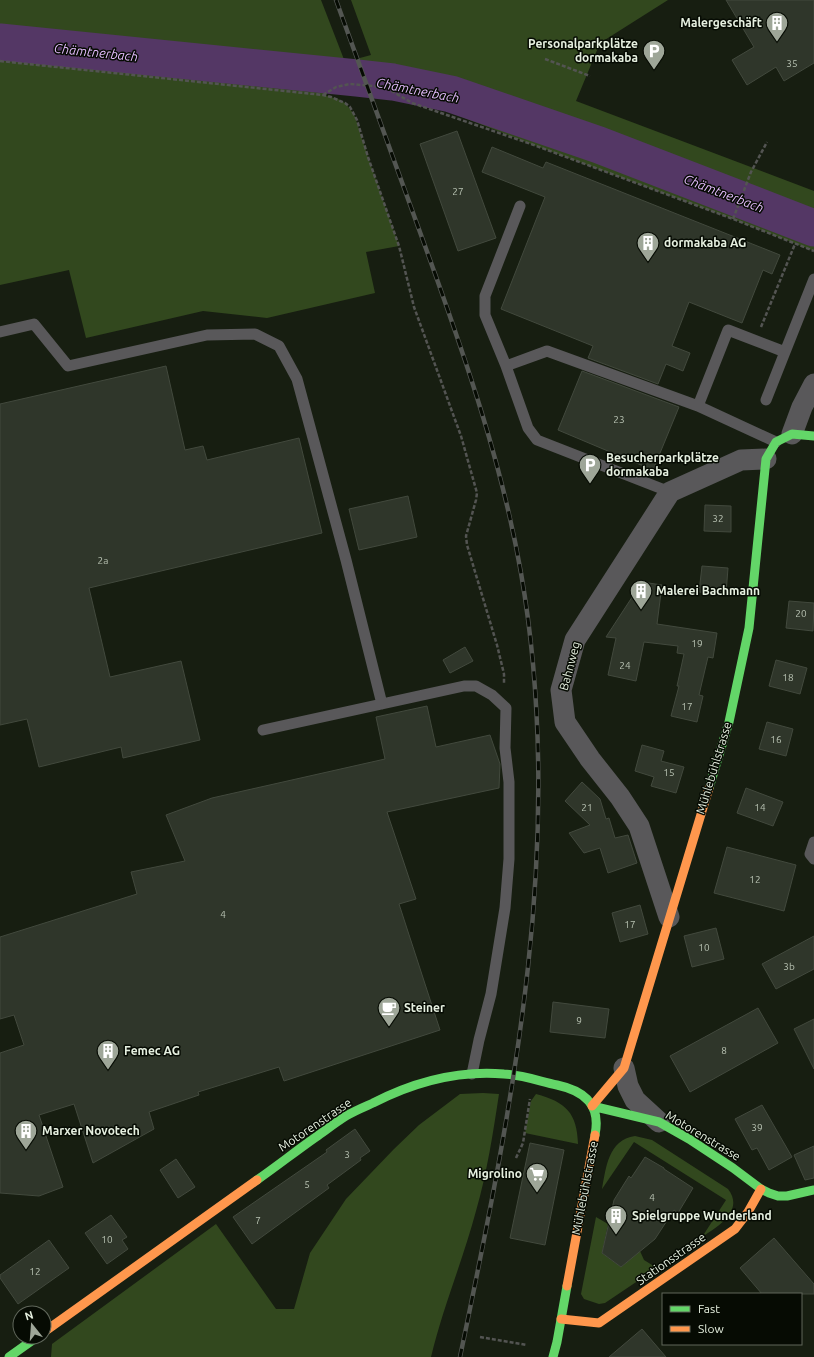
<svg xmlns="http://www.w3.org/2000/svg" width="814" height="1357" viewBox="0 0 814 1357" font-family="Ubuntu,sans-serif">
<rect width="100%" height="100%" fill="#171e11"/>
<path fill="#32481e" d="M0 0H321L345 62 371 55 351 0H668L600 43 576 101 814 191V251L733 219 531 144 385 87 350 84 336 87 324 95 338 99 345 103 354 114 368 157 399 246 366 252 375 293 267 318 203 311 86 338 69 270 0 285Z
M483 1093 499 1094C493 1133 487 1173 476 1211 463 1260 443 1307 431 1357H51L52 1344 216 1224 276 1309H294L310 1253 346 1199 394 1149 419 1125 460 1094Z
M536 1094C566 1102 577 1113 578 1144L525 1133 531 1101Z
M635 1136 652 1140 728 1189C744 1210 720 1225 705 1235L704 1234 726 1200 634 1142 602 1189C606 1168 608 1140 635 1136Z
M596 1217 608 1224 602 1253 621 1267 640 1251 644 1260 657 1268 605 1303 599 1304 584 1299 581 1294Z"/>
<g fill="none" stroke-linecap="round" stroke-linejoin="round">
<path stroke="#543765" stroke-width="37" d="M0 42 357 78 393 82 451 94 599 145 814 228"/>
</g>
<path fill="#2f362a" stroke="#42493d" d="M726 0H814V63L784 81 776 67 747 85 732 60 754 47Z
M457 131 496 238 458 251 420 144Z
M492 147 543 168 546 162 780 255 772 274 763 270 742 323 689 302 672 346 690 353 683 371 666 364 658 384 588 358 593 346 501 309 545 197 482 172Z
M166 366 185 450 203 446 207 460 299 438 322 533 89 588 110 677 181 661 200 740 123 758 121 747 39 767 27 719 0 725V404Z
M582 371 679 407 653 470 558 430Z
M408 496 417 537 359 550 349 509Z
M705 505 731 506V532L704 531Z
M702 566 728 568 726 594 699 592Z
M642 582 662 585 657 624 717 633 713 658 708 657 699 695 703 696 697 722 671 716 679 686H677L684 654 677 653 678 646 644 642 636 681 608 675 616 638 606 637Z
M789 601 814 603 813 631 786 628Z
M465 647 473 661 450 673 443 660Z
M776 660 807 668 800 694 769 686Z
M427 706 436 747 490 735 500 764 499 788 387 812 416 899 399 904 440 1030 284 1081 279 1067 198 1092 199 1095 149 1112 154 1129 93 1163 74 1104 39 1115 63 1187 39 1196 0 1193V1053L24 1045 14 1015 0 1019V937L137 894 131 872 185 861 166 815 212 798 385 759 376 717Z
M767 722 793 729 786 756 759 749Z
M642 745 664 751 661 761 684 767 676 793 651 786 654 777 635 771Z
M582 782 600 799 606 819 609 818 615 838 628 835 637 863 608 873 600 848 584 853 569 833 590 825 565 801Z
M746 788 783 802 773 826 737 813Z
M727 847 796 865 784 911 714 893Z
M640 905 648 934 620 942 612 913Z
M716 928 724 959 692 967 684 936Z
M814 936V969L776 989 762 964Z
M553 1002 609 1009 605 1038 550 1032Z
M758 1008 778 1043 690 1092 670 1056Z
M814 1019V1069L794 1029Z
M762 1105 792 1157 769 1170 757 1148 752 1150 735 1119Z
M355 1129 370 1151 360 1158 361 1160 327 1185 329 1188 252 1244 233 1217 327 1152 326 1150Z
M530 1143 564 1150 545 1245 510 1238Z
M814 1146V1178L805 1180 794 1155Z
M645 1157 664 1168V1169L693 1188 678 1213 674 1210 655 1239 621 1267 602 1253 614 1200 629 1176 631 1178Z
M176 1159 195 1187 178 1198 160 1170Z
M111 1215 127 1237 122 1240 128 1249 107 1264 85 1233Z
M774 1238 814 1284V1294H762L740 1268Z
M49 1240 69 1268 18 1304 0 1278V1275Z
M642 1329 666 1357H609Z"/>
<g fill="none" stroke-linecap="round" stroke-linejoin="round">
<path stroke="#535452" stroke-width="2.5" stroke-dasharray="4 2" stroke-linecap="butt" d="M545 59 590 76
M0 61 323 95 331 97 345 103 350 107 357 120 368 157 399 246 414 307 461 436 477 493 476 500 466 536 467 545 497 645 504 674V684
M323 95 336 87 350 84 385 87 412 103 531 144 733 219 814 251
M733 219 751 172 767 142
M761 327 795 244
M516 1158 523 1143 530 1099
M480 1337 527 1345"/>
<path stroke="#59585a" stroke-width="11" d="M520 206 485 296V315L506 366 547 351 698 406 776 442
M0 332 34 324 68 366 207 335 255 334 279 346 297 379 346 560 382 704
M506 366 528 428 537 440 670 492
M766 400 785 352
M698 406 728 330 785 352 814 279
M263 730 464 686H476L492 695 506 708 505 748 509 782V859L505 908 491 994 479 1040 472 1074
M814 842 810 854 814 859"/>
<path stroke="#59585a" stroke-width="21" d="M792 434 802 407 814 384
M669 917 639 826 620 797 590 759 565 722 561 690 575 640 670 492 741 460 766 459
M624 1068 628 1086 635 1100 659 1122"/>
<path stroke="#63d668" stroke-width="9" d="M709 788 729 722 749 628 766 459 776 442 792 434 814 436
M592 1106 659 1122 689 1139 733 1168 761 1189 769 1193 778 1196H787L814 1190
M257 1180C277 1166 296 1151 316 1137 326 1130 335 1123 346 1116 354 1111 364 1107 373 1103 414 1082 457 1070 504 1074 522 1075 539 1081 557 1085 585 1091 601 1105 595 1135
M9 1357 37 1337
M553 1357 557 1342 567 1286"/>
<path stroke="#ff974d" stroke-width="9" d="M592 1106 624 1068 709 788
M567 1286 595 1135
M561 1319 599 1323 735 1229 748 1212 761 1189
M44 1332 257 1180"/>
<g stroke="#535652" stroke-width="4.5">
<path id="rail" d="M336 0C367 86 398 171 429 257 466 360 502 464 521 573 567 837 514 1098 460 1357"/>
</g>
<use href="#rail" stroke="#060b03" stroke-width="3" stroke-dasharray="9" stroke-linecap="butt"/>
</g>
<defs>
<g id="building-pin" transform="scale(1.15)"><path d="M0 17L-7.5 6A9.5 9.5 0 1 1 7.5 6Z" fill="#9ea698" stroke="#060b03"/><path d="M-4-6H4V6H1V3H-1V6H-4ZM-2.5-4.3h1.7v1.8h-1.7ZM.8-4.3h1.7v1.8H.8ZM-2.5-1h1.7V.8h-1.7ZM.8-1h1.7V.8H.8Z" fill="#fff"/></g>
<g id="parking-pin" transform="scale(1.15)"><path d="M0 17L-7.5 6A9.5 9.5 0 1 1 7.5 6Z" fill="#9ea698" stroke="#060b03"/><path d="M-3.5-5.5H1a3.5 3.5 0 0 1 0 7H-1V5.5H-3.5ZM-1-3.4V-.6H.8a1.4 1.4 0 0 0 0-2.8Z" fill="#fff"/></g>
<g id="cafe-pin" transform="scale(1.15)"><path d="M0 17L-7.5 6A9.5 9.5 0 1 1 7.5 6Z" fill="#9ea698" stroke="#060b03"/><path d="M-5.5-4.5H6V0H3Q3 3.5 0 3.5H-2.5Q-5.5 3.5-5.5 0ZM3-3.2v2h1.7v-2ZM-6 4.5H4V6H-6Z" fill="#fff"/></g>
<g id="supermarket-pin" transform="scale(1.15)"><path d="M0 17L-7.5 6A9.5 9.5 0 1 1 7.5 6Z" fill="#9ea698" stroke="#060b03"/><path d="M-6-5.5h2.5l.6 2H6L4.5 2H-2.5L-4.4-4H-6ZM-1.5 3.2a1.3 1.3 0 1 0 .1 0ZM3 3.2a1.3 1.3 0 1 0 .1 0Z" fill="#fff"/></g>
</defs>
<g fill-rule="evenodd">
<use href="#building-pin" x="777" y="23"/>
<use href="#parking-pin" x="654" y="51"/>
<use href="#building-pin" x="648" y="243"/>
<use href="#parking-pin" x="590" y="465"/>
<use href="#building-pin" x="641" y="591"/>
<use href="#cafe-pin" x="389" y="1008"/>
<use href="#building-pin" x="108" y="1051"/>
<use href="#building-pin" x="26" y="1131"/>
<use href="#supermarket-pin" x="537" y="1174"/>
<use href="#building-pin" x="616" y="1216"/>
</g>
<g text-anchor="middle" stroke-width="3" stroke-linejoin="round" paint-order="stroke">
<g font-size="10" fill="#b8c2b2">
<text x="792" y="67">35</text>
<text x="458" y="195">27</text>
<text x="619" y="423">23</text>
<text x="718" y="522">32</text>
<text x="103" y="564">2a</text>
<text x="801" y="617">20</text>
<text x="697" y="647">19</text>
<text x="625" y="669">24</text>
<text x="788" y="681">18</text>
<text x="687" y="710">17</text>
<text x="776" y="743">16</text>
<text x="669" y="776">15</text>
<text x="587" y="811">21</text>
<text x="760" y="811">14</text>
<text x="755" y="883">12</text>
<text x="223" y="918">4</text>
<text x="630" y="928">17</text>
<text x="704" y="951">10</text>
<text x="789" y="970">3b</text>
<text x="579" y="1024">9</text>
<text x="724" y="1054">8</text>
<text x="757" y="1131">39</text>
<text x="347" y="1158">3</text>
<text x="307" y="1188">5</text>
<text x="652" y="1201">4</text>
<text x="258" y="1224">7</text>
<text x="107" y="1243">10</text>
<text x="35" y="1275">12</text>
</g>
<g font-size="12" font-weight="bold" fill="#e6f0e0" stroke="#060b03" text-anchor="start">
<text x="762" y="27" text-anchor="end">Malergeschäft</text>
<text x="638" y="48" text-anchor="end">Personalparkplätze<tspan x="638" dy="14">dormakaba</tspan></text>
<text x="664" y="247">dormakaba AG</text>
<text x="606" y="462">Besucherparkplätze<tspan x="606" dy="14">dormakaba</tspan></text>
<text x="656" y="595">Malerei Bachmann</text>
<text x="404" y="1012">Steiner</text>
<text x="124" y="1055">Femec AG</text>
<text x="42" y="1135">Marxer Novotech</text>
<text x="522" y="1178" text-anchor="end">Migrolino</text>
<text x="632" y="1220">Spielgruppe Wunderland</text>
</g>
<g font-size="12" fill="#e6f0e0" stroke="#060b03">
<text transform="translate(570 666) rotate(-75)" y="4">Bahnweg</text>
<text transform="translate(714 768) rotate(-73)" y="4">Mühlebühlstrasse</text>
<text transform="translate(315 1125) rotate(-34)" y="4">Motorenstrasse</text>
<text transform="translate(703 1136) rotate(31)" y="4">Motorenstrasse</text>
<text transform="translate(585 1188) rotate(-79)" y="4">Mühlebühlstrasse</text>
<text transform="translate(671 1259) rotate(-35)" y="4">Stationsstrasse</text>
</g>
<g font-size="13" font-style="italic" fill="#e3bbfc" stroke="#060b03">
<text transform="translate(96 52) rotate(6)" y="5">Chämtnerbach</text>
<text transform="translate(418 90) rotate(11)" y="5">Chämtnerbach</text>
<text transform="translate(724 193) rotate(21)" y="5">Chämtnerbach</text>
</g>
</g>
<rect x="662" y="1293" width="140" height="52" fill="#060b03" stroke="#60675b"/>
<rect x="670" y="1306" width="20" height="6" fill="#63d668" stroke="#60675b"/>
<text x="698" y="1313" font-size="12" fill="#e6f0e0">Fast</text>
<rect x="670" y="1326" width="20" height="6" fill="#ff974d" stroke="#60675b"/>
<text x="698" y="1333" font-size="12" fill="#e6f0e0">Slow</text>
<g transform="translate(32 1325) rotate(343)"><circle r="19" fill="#060b03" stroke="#60675b"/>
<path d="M0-3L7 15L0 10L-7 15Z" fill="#9ea698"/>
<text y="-6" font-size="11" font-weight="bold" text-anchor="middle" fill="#e6f0e0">N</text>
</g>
</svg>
